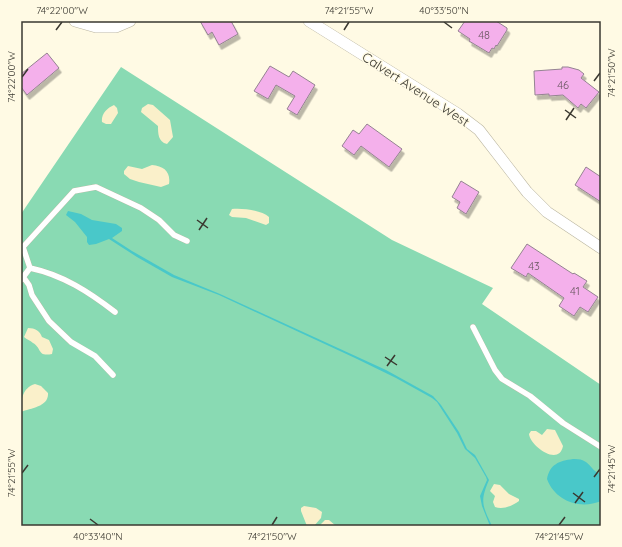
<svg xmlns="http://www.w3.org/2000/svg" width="622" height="547" viewBox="0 0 622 547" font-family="Quicksand,sans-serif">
<defs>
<filter id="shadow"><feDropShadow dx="2.5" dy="4.5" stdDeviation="0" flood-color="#0004"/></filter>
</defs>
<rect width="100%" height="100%" fill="#fffae4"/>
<path fill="#89dab3" d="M121 67 392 240 493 288 482 304 601 385V526H21V214Z"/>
<path fill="#faf0ca" d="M148 104 153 105 170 120 173 137 167 144C158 142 158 133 158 126L141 112 142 108Z
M114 105 117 108 118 113 111 124H106L102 122C101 114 107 108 114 105Z
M152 165C164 166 171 172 169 184L161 187 139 182 130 179 124 174V171L128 166 142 169Z
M232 209C242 208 261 210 269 217V223L266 225 246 218 232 217 229 215Z
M28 328C35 328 40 331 42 337L49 340 53 349 52 354C37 357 42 348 33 343 30 340 27 340 24 337Z
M35 384 41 386 48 393C49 407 31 408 21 412 21 400 22 388 35 384Z
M547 429 555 430 563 446C559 467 530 446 529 434L531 431H536L542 435Z
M494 484 500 485 509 494 519 499V501C512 506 503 510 495 507L493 502 495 496 490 491Z
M304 506 316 508 322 512 321 518 314 526H307L301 511V508Z
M325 520H329L336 526H319Z"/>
<path fill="#49c8c9" d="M68 211 81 214 92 220 116 224 122 228V231L112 238 132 251 174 275 220 294 386 370 433 396 441 405 459 432 467 449 475 455 489 480C480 501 482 505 492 526H490L482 506 480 496 487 480 486 477 475 458 465 449 457 433 437 402 432 398 396 378 355 358 219 295 172 277 137 257 109 239 96 244 89 245 87 242V237L75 222 66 215Z
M573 459C592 458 590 473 601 473V501C580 510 555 501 547 479 550 464 559 461 573 459Z"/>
<path fill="#f4b0eb" stroke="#948391" filter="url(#shadow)" d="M200 21H231L238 34 219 45 212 32 208 35Z
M465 21H496L507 28V30L497 46 496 45 494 49 492 48 489 53 469 41 470 39 458 31Z
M47 53 59 68 27 95 21 87V74Z
M270 66 289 77 293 71 315 85 297 115 287 109 295 96 276 85 268 99 254 91Z
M562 67H568L579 70 584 74 581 78 599 92 586 108 581 104 578 108 563 95 549 96V94L535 95 534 71 562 69Z
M367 124 402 149 389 167 361 146 354 155 342 146 353 130 359 134Z
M586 167 601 177V202L575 185Z
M461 181 479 192 466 214 457 208 460 202 452 197Z
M527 244 573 274 574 273 587 281 583 287 598 297 588 312 580 307 574 316 559 306 564 298 528 273 526 277 511 268Z"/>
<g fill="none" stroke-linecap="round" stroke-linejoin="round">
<g stroke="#bab5a0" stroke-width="6">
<path id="lane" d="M30 268C63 275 89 292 115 312
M24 278 29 285 32 295 49 321 71 342 95 356 113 375
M21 280 30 268 23 247 74 191 96 187 141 208 159 220 174 235 187 241
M473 327 495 370 502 379 530 396 563 423 601 447"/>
</g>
<g stroke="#bab5a0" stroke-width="12">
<path id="street" d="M75 21 96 27H116L130 21
M309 21 458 114 479 130 527 192 547 212 601 248"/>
</g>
<use href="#lane" stroke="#fff" stroke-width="5.5"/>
<use href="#street" stroke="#fff" stroke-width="11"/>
</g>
<path fill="none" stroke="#3a3830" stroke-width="1.5" d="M444 22 452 28M56 30 62 22M344 30 349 22M22 77 28 69M594 81 600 73M565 110 576 118M566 120 574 108M197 220 208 228M199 230 207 218M385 357 397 365M387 366 395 355M22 473 28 465M594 477 600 469M573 493 585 502M575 503 583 492M90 519 98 525M272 525 277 517M559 525 565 517"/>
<g text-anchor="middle" stroke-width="3" stroke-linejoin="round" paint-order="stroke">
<g font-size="11" fill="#68565f">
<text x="484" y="39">48</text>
<text x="563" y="89">46</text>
<text x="534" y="270">43</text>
<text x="575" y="295">41</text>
</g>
<g font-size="13" fill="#3a3830" stroke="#fffae4">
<text transform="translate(416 89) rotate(33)" y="5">Calvert Avenue West</text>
</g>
</g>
<rect width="622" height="547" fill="none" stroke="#fffae4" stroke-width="44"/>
<rect x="22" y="22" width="578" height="503" fill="none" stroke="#3a3830" stroke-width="1.5"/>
<g font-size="10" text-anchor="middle" fill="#3a3830">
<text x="62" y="14">74°22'00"W</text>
<text x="349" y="14">74°21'55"W</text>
<text x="444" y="14">40°33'50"N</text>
<text transform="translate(611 73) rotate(-90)" y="4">74°21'50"W</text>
<text transform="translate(11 77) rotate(-90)" y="4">74°22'00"W</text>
<text transform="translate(611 469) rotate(-90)" y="4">74°21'45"W</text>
<text transform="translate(11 473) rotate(-90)" y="4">74°21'55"W</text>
<text x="98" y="540">40°33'40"N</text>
<text x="272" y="540">74°21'50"W</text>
<text x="559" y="540">74°21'45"W</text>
</g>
</svg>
